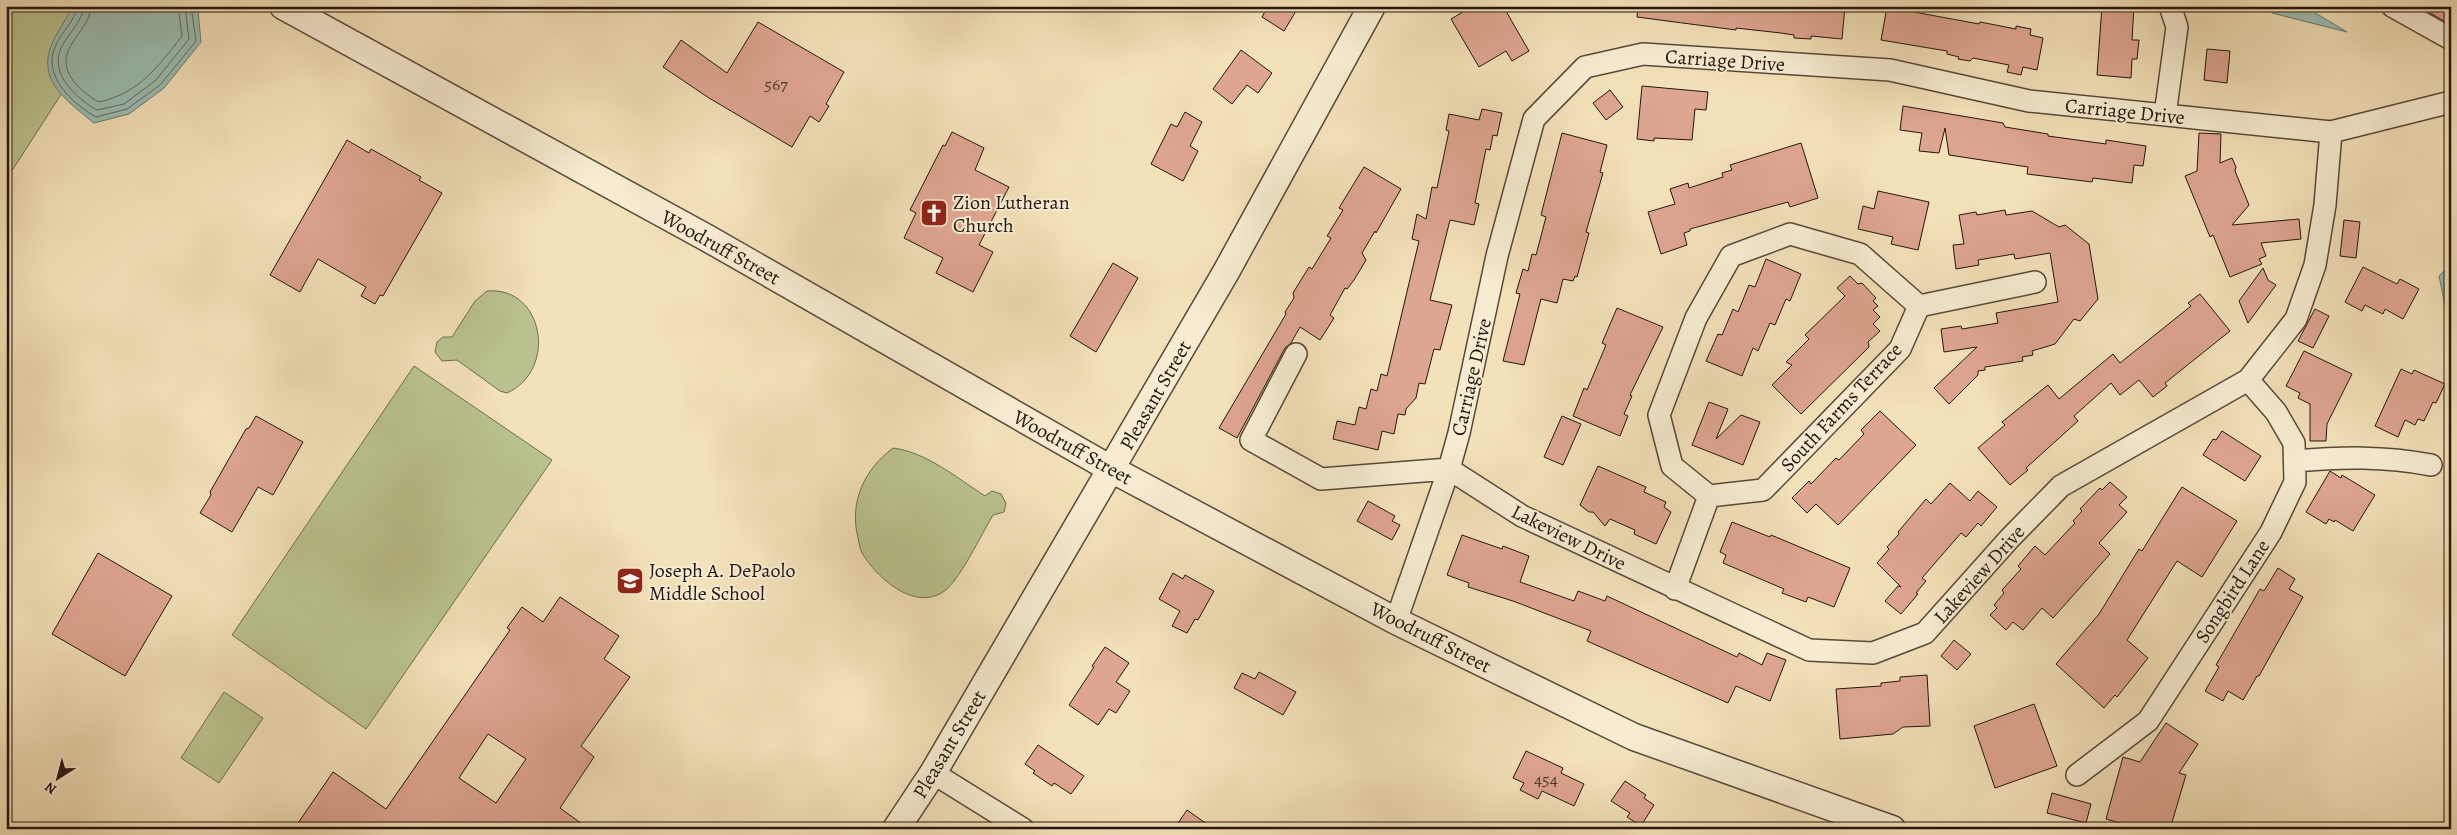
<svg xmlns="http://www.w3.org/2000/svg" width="2457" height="835" viewBox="0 0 2457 835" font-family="Alegreya,serif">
<rect width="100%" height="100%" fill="#f3e1b9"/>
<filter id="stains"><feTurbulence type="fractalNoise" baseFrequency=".004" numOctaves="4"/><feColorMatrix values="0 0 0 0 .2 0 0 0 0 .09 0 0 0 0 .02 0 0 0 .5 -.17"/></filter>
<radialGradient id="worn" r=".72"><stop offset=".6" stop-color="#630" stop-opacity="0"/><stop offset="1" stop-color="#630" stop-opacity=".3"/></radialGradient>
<path fill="#bac38f" stroke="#6e6c4f" d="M6 6H118L6 180Z
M487 291C544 286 558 370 507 393L500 391 457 360 442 361 435 352 437 342 443 337H452L475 301Z
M414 366 552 460 366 729 232 635Z
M893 448C926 452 957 478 985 496L992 491 1001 494 1006 503 1004 512 993 515C982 533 959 582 943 592 914 611 877 578 862 553 860 549 859 543 858 538 849 502 864 470 893 448Z
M224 692 263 718 219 783 181 758Z"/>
<path fill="#9bbdb2" stroke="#6b7a71" d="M75 6H195L198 10 201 42 164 88 129 114 94 123C62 97 31 76 58 32 63 24 68 13 75 6Z
M2263 6H2304L2347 32 2272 13Z
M2451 263V334L2439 276Z"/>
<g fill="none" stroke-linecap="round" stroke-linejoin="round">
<path stroke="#5f6a60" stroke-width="1" d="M77 6C76 21 60 33 55 47 42 76 73 104 96 117L127 109 160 85 196 41 191 6
M84 6C83 21 67 35 61 48 49 74 77 99 97 110L124 104 156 80 189 39 185 6
M91 6C91 23 74 36 68 51 59 73 82 93 99 102 139 93 157 68 182 36L178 6"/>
</g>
<path fill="#dea590" stroke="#23160f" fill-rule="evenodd" d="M1268 6H1299L1284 31 1262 17Z
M1473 6H1503L1529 51 1512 61 1506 51 1479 67 1451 19Z
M1638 6H1845L1842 39 1811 36V39L1794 38V35L1781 33 1736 28V30L1637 17Z
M2102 6H2134L2132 40H2139L2137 59H2132L2131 78 2097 75Z
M2418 6H2451V25Z
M1887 7 1979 24 1980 22 2016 29V26L2031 29 2030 35 2043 38 2037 70 2023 67 2021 75 2007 72 2009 65 1973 58 1970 61 1958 59 1959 57 1947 54V51L1881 40Z
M758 22 844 72 826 104 829 106 819 122 810 116 792 147 709 98 663 67 681 40 727 73Z
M2207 49 2230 51 2227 83 2204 80Z
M1241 50 1272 73 1258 93 1247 85 1232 104 1213 89Z
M1642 86 1708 92 1706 110 1695 109 1692 140 1654 138V141L1637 139Z
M1610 90 1623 107 1606 120 1593 103Z
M1903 106 2003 123 2005 127 2048 134V136L2106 144V140L2146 146 2143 166 2134 165 2132 183 2093 178 2092 182 2027 174 2028 167 1949 155 1945 128 1939 153 1919 151 1922 133 1900 130Z
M1482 109 1502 113 1497 136 1493 135 1490 150 1486 149 1475 203 1479 204 1474 225 1450 220 1430 300 1452 305 1440 350 1434 349 1425 384 1419 383 1416 398 1406 409 1405 415 1398 414 1394 434 1382 431 1378 450 1333 439 1337 421 1355 425 1359 407 1366 409 1371 389 1377 391 1381 374 1387 376 1419 241 1412 239 1417 214 1426 219 1432 187 1437 188 1449 131 1446 130 1449 114 1479 120Z
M1185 112 1202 122 1190 146 1198 151 1183 181 1151 164 1171 124 1177 127Z
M952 132 984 148 975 170 1009 187 979 245 993 252 973 292 936 273 943 258 904 238 916 213 910 210 943 145 945 146Z
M1562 133 1607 145 1600 172 1603 173 1586 232 1589 233 1577 277 1575 276 1573 281 1563 279 1557 303 1541 299 1524 365 1503 361 1520 294 1516 293 1523 269 1528 271 1532 254 1536 255 1546 217 1541 215Z
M2199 133 2221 134 2220 163 2232 158 2236 167 2235 171 2249 205 2232 225 2299 219 2301 239 2261 243 2266 256 2259 259 2262 264 2230 277 2213 235 2210 237 2185 176 2197 171Z
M347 140 369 153 371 149 421 177 419 180 442 193 383 296 380 295 375 304 361 296 366 287 318 259 300 292 270 275Z
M1801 143 1818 198 1790 207 1788 202 1690 229V231L1684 233 1687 245 1661 254 1648 212 1675 204 1670 189 1688 183 1689 188 1723 177 1722 173 1732 170 1730 165Z
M1364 167 1401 189 1376 233 1375 231 1362 253 1366 260 1354 280 1347 289 1345 288 1330 315 1334 318 1320 340 1300 327 1291 343 1285 348 1237 438 1219 428 1286 314 1285 312 1294 298 1293 293 1309 267 1312 269 1331 238 1327 236 1343 210 1339 208Z
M1878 191 1929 202 1918 250 1891 244 1893 237 1858 229 1863 206 1874 209Z
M2005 210 2006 215 2032 211 2059 227 2065 225 2089 244 2098 299 2080 321 2074 319 2055 344 2032 351 2033 355 2022 357 2023 361 1985 367V370L1978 371V375L1949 404 1934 388 1977 347 1944 352 1941 329 1961 326 1962 329 1998 323 1996 313 2058 302 2050 253 2015 259 2014 254 1978 260 1979 265 1956 269 1953 245 1964 244 1959 215 1976 212 1977 215Z
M2344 220 2360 222 2356 258 2340 256Z
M1766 259 1801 274 1790 301 1786 299 1775 325 1770 323 1758 351 1753 348 1742 376 1706 361 1718 334 1722 335 1733 309 1738 312 1749 285 1755 287Z
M1113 263 1138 278 1096 352 1070 336Z
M2363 267 2397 284 2400 279 2419 289 2403 319 2385 309 2383 314 2365 305 2362 311 2345 302Z
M2263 268 2268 280 2276 285 2248 323 2239 301Z
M1850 276 1858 284 1862 283 1876 298 1873 301 1878 306 1873 310 1880 317 1873 324 1880 331 1868 342 1869 347 1801 414 1772 385 1792 365 1786 362 1809 339 1805 335 1845 296 1837 288Z
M2200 294 2230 331 2165 383 2167 386 2153 397 2139 380 2120 395 2111 383 2074 416 2078 421 2026 468 2028 470 2010 485 1978 448 2005 425 2002 422 2048 385 2059 399 2113 354 2120 363 2191 306 2188 303Z
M1617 308 1663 327 1630 395 1632 396 1624 414 1628 416 1620 436 1573 416 1584 388 1587 390 1606 345 1602 343Z
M2315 309 2329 316 2313 348 2298 341Z
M2304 351 2352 374 2327 424 2326 441H2310V404L2298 398 2300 393 2286 386Z
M2401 369 2412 374 2414 370 2445 384 2436 403 2433 402 2424 421 2418 419 2415 425 2405 420 2398 437 2375 426Z
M1709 402 1728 409 1716 439 1741 415 1760 422 1743 465 1692 445Z
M1880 411 1916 445 1838 525 1816 504 1807 513 1792 498 1809 481 1811 484 1836 458 1839 460 1864 434 1861 430Z
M256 416 303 442 273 495 258 487 232 532 200 513 211 495 210 492 246 429 249 428Z
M1562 416 1581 424 1563 465 1544 457Z
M2222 431 2261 456 2245 481 2203 455 2213 439 2216 440Z
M1598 466 1646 487 1644 492 1666 502 1664 507 1671 512 1656 544 1634 534 1635 530 1610 519 1605 526 1593 512H1589L1580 505Z
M2330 471 2341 478 2342 475 2375 495 2353 531 2335 520 2334 522 2329 519 2326 524 2306 512Z
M2110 482 2127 497 2119 505 2127 512 2099 543 2110 554 2053 618 2042 608 2023 630 2013 622 2006 630 1990 615 1997 608 1994 605 2004 593 2002 590 2021 569 2018 566 2035 546 2045 555 2075 523 2073 521 2082 511 2080 509 2100 488 2102 490Z
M1950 483 1970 501 1978 491 1997 507 1981 526 1978 523 1966 537 1961 533 1922 578 1926 581 1916 593 1918 594 1901 614 1885 601 1898 586 1901 587 1877 563 1889 549 1887 547 1899 534 1898 532 1926 499 1931 504Z
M2182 487 2237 521 2202 577 2177 561 2127 640 2148 658 2117 697 2115 695 2104 708 2056 664 2099 614 2139 549 2142 551Z
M1368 501 1395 516 1392 521 1400 525 1392 540 1357 521Z
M1732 522 1770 537 1771 535 1850 568 1834 607 1808 597 1806 602 1782 593 1784 589 1723 563 1726 555 1720 552Z
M1462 535 1502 549 1503 546 1529 556 1520 582 1574 601 1578 591 1605 601 1607 596 1737 657 1739 653 1762 665 1767 653 1786 660 1770 701 1736 686 1728 703 1587 641 1591 631 1513 601 1468 587 1469 583 1447 575Z
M98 553 172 596 125 676 52 634Z
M2278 568 2295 579 2289 589 2303 597 2259 676H2257L2243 700 2228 691 2223 701 2205 691 2219 667 2216 665 2260 589 2264 591Z
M1173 573 1183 579 1185 575 1214 591 1198 620 1195 619 1187 633 1172 626 1180 611 1159 599Z
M560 597 619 636 604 659 630 677 581 746 594 757 560 808 589 829H294L333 772 386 809 510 630 507 628 522 607 543 622ZM488 734 526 759 496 803 459 778Z
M1954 640 1971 654 1957 670 1941 656Z
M1105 647 1129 663 1116 682 1130 691 1116 713 1109 709 1098 725 1069 705 1094 667 1092 666Z
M1259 672 1296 692 1283 715 1234 688 1242 673 1255 679Z
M1927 675 1930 726 1903 727 1893 734 1840 739 1836 689 1881 686V683L1900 681V677Z
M2034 704 2057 766 1995 788 1974 726Z
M2166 723 2198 744 2179 773 2186 775 2170 829H2140L2106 819 2123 757 2140 762Z
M1038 745 1084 776 1071 794 1054 783 1052 786 1033 773 1035 771 1025 764Z
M1526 751 1563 768 1561 773 1584 784 1574 806 1542 791 1538 799 1520 790 1524 783 1513 778Z
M1625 781 1646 795 1644 798 1654 805 1641 826 1627 817 1630 813 1611 801Z
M2052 793 2091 804 2086 823 2047 813Z
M1187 810 1214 829H1174Z"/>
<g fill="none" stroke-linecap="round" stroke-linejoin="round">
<g stroke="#57493a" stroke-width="24">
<path id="minor" d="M2392 6 2451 39
M2165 115 2177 27 2170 6
M1790 234 1860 254 1919 306 1900 349 1763 490 1709 496 1672 466 1659 415 1696 318 1731 256Z
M1919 306 2035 282
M1296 354 1251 440 1321 479 1449 469 1522 516 1809 650 1873 653 1925 633 2010 538 2061 486 2248 380 2296 319 2315 265 2325 205 2331 132
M2295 461C2342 457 2384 456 2431 465
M1675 589 1709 496
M1396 621 1449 469 1459 433 1497 256 1534 119 1585 67 1643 54 1890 70 2029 101 2331 132 2451 102
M933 773 1023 829
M2077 775 2148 721 2271 532 2295 482 2294 443 2276 412 2248 380"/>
</g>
<g stroke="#57493a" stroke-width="29">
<path id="tertiary" d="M283 6 707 238 1111 469 1396 621 1634 737 1892 829
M896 829 933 773 1226 272 1372 6"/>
</g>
<use href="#minor" stroke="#f7ecd2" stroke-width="21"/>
<use href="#tertiary" stroke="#f7ecd2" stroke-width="26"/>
</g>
<defs>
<g id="church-square" transform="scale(1.4375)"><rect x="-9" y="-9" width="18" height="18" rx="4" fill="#8f2418" stroke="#f7ecd2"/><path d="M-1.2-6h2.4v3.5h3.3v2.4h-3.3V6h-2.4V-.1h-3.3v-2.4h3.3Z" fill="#fff"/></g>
<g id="school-square" transform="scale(1.4375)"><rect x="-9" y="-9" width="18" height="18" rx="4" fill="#8f2418" stroke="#f7ecd2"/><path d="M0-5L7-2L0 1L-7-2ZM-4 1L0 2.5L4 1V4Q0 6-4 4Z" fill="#fff"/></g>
</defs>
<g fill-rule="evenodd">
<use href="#church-square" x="934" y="213"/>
<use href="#school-square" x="630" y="581"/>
</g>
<g text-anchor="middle" stroke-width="4" stroke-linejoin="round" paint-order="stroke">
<g font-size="18" fill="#523a2f">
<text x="776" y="90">567</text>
<text x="1546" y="785">454</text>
</g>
<g font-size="20" fill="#23160f" stroke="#f7ecd2">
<text transform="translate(1725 60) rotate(4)" y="7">Carriage Drive</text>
<text transform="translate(2125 111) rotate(6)" y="7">Carriage Drive</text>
<text transform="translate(721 247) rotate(29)" y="7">Woodruff Street</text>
<text transform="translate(1471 377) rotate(-77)" y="7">Carriage Drive</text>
<text transform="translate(1155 395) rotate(-60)" y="7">Pleasant Street</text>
<text transform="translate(1841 407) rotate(-47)" y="7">South Farms Terrace</text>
<text transform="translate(1073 447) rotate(29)" y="7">Woodruff Street</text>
<text transform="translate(1569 537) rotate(26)" y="7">Lakeview Drive</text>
<text transform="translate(1979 574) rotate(-48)" y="7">Lakeview Drive</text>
<text transform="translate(2232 591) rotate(-57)" y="7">Songbird Lane</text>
<text transform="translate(1431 637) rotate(27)" y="7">Woodruff Street</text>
<text transform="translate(949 744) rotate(-59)" y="7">Pleasant Street</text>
</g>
<g font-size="20" fill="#23160f" stroke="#f7ecd2" text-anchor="start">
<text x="953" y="209">Zion Lutheran<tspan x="953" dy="23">Church</tspan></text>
<text x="649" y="577">Joseph A. DePaolo<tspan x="649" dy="23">Middle School</tspan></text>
</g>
</g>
<rect width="2457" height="835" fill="none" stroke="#f3e1b9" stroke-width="25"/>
<rect x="8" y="8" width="2442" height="820" fill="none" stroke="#23160f" stroke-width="2.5"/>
<rect x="12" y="12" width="2432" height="810" fill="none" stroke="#23160f"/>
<g transform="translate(58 778) rotate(216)" stroke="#f7ecd2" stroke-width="4" paint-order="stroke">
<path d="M0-4L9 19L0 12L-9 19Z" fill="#23160f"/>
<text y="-8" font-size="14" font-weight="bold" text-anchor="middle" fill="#23160f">N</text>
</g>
<rect width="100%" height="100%" filter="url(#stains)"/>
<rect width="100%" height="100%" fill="url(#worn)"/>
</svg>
